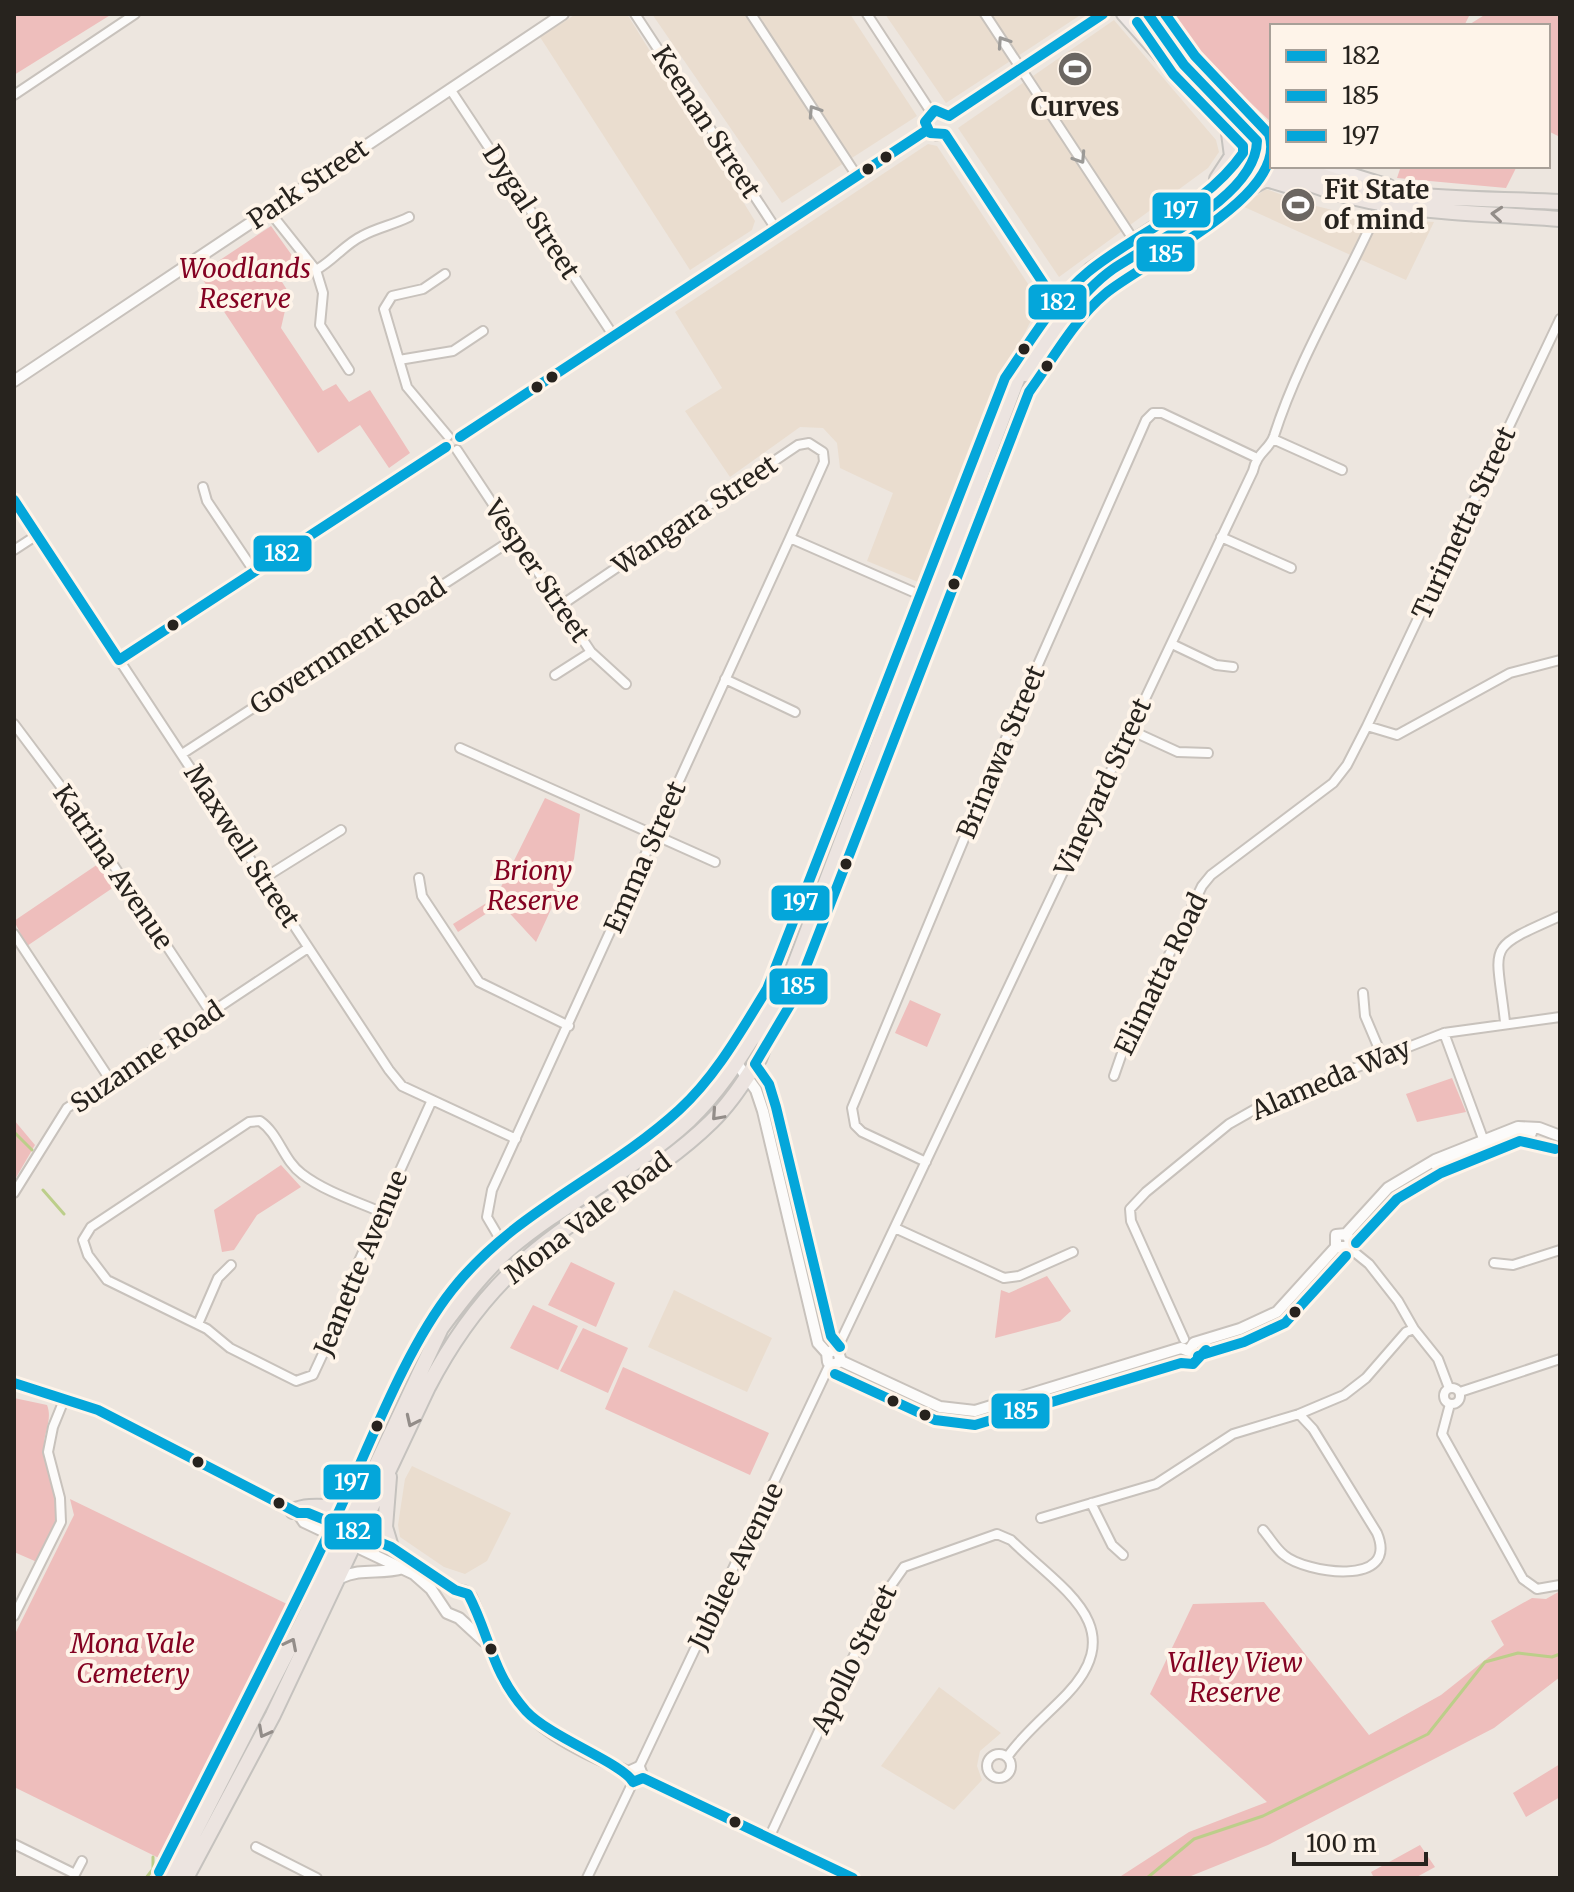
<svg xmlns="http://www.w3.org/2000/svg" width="1574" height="1892" viewBox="0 0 1574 1892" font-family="Merriweather,serif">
<rect width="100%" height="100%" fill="#ede6df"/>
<path fill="#eaddcf" d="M576 14H627L755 221 752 230 690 270 540 37Z
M652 14H850L917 116 782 203Z
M885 14H1082L946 103Z
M1114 20 1216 140 1219 152 1208 168 1059 277 958 128Z
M928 144 937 146 1040 302 997 390 926 578 918 582 867 561 893 493 840 468 837 443 823 428 800 427 730 477 685 411 722 388 675 312Z
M1266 189 1308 204 1361 217 1434 222 1406 280 1242 206Z
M674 1290 772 1338 747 1392 648 1347Z
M412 1466 511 1513 487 1561 465 1574 444 1567 400 1537 398 1525 405 1479Z
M939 1687 1001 1733 980 1751 977 1766 982 1780 954 1810 881 1766Z"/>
<path fill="#eebebc" d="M14 14H112L14 75Z
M1164 14H1470L1464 26H1272V123L1189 45Z
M1486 14H1560V137L1548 131V26H1467Z
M1401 166H1517L1506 188 1397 178Z
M271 226 296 261 277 274 289 293 281 328 323 391 336 384 349 402 370 390 410 453 389 468 360 425 318 453 199 274Z
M545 798 580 814 574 859 536 942 501 904 458 932 453 924 496 897Z
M101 862 117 885 27 946 14 921Z
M910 1000 941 1014 927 1047 895 1033Z
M1452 1078 1466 1112 1417 1122 1406 1094Z
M14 1120 35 1145 14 1181Z
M281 1165 301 1187 257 1215 234 1250 222 1252 214 1210Z
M571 1262 615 1283 596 1327 548 1305Z
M1047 1276 1071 1311 1060 1321 995 1338 1001 1290 1009 1293Z
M533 1305 578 1326 558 1370 510 1348Z
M583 1328 628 1348 608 1393 560 1371Z
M623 1367 769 1433 750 1475 605 1409Z
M14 1398 47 1405C53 1420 43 1433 44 1448 44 1469 58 1489 58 1510 58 1528 45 1547 37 1562L14 1552Z
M70 1499 289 1605 167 1862 14 1787V1636L74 1515Z
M1560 1591V1677L1494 1728 1268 1845 1186 1878H1118L1189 1832 1267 1802 1150 1694 1193 1604 1264 1602 1369 1735 1441 1695 1504 1645 1491 1621 1532 1598 1546 1599Z
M1560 1764V1797L1526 1817 1513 1793Z
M1420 1845 1435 1867 1415 1878H1374L1371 1872Z"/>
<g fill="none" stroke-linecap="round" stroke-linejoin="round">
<path stroke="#bcce8a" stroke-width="3" d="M14 1132 32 1150
M43 1190 64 1214
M146 1878 153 1869V1857
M1147 1878 1194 1839 1263 1816 1428 1734 1485 1662 1518 1653 1552 1657 1560 1654"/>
<g stroke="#c8c2bc" stroke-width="12">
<path id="minor" d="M635 14 776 229
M751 14 857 176
M867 14 931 112
M985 14 1133 239
M450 89 613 335
M14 95 135 14
M931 112 926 118 927 130 937 136 945 134
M949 116 1103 14
M945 134 1058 304
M269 211 316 270 323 293 320 325 349 370
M316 270C333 261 345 244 362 236 376 228 393 225 409 217
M445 274 423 289 392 296 384 309 407 387 448 436
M399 360 453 351 483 331
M460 437 927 130
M1273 439 1342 470
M457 450 591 652 626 684
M203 487 207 501 254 571
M14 500 389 1070 402 1086 516 1139
M1221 537 1291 568
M790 538 934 601
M14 550 37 535
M1174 645 1216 665 1233 667
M119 660 446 447
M555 675 591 652
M725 679 795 712
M14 724 65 792 211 1013
M1367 726 1560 319
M1130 730 1178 752 1208 753
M460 748 715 862
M182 754 515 538
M264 878 341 830
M419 878 422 896 479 982 569 1026
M14 934 109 1078
M1363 993 1365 1016 1382 1056
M1505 1022C1496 942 1484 950 1560 916
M1444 1033 1485 1144
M1114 1076 1122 1053 1202 886 1211 875 1333 783 1347 765 1367 726 1397 735 1510 673 1560 660
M926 1162 862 1132 855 1125 852 1108 1014 719 1146 420 1153 413H1162L1255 457
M14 1193 67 1108 308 948
M381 1212C355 1201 324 1191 302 1174 283 1160 279 1134 260 1121L249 1122 91 1227 83 1240 88 1255 107 1280 207 1329 230 1348 296 1381 313 1375 340 1317 354 1272 432 1100
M895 1228 1004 1278 1019 1276 1073 1252
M1348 1247 1369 1264 1398 1301 1414 1329 1438 1359 1449 1388
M507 1251 487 1217 492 1190 790 538 824 462 823 452 809 443 798 445 560 606
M1494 1263 1513 1265 1560 1250
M198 1324 218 1278 231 1265
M1184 1339 1131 1221 1130 1209 1146 1192 1229 1124 1266 1103 1444 1033 1560 1017
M837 1349 1253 471C1257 452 1269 450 1274 436 1297 364 1337 297 1369 229L1386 204
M1444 1396a8 8 0 1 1 16 0a8 8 0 1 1-16 0Z
M1460 1392 1560 1359
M1450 1404 1442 1434 1523 1579 1537 1589 1560 1585
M1091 1503 1112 1545 1123 1555
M1041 1518 1156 1484 1233 1434 1299 1414 1344 1395 1366 1378 1406 1332 1414 1329
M1263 1530C1270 1538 1276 1549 1284 1555 1305 1573 1400 1588 1377 1533L1313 1429 1299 1414
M14 1616 61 1522 60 1498 48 1452 53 1427 64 1400
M987 1766a12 12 0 1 1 24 0a12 12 0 1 1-24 0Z
M639 1767 830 1364
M769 1838 878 1604 904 1567 997 1534 1011 1540C1060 1588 1132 1626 1067 1694 1047 1715 1024 1733 1008 1756
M14 1844 75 1874
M256 1847 317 1878
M73 1878 82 1861
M587 1878 633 1782"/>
</g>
<g stroke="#c8c2bc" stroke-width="14">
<path id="tertiary" d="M14 381 563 14
M738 1065 756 1090 763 1111 818 1343 827 1353 828 1362 833 1365 841 1361
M1436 1165 1531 1133
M1346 1234 1388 1188 1435 1160 1518 1127 1539 1128 1560 1136
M1336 1247H1348L1350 1240 1346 1234
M1336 1247V1235L1346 1234
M1194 1343 1240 1329 1277 1312 1336 1247
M827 1353 837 1349 841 1361
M841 1361 940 1407 975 1411 1181 1348 1189 1351 1194 1343
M14 1383 98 1410 298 1513H308L391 1547 455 1590C462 1590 467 1591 471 1597 484 1625 489 1655 505 1683 533 1732 579 1750 628 1772L633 1782 643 1778
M298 1513 304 1522 414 1574 431 1589 447 1613 459 1618 484 1641
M340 1578C362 1567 381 1575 403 1568
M628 1772 639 1767 643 1778 853 1878"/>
</g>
<g stroke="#c5c2be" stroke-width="16">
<path id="primary" d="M1123 14 1205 107 1255 155
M1148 14 1184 65 1257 141 1259 153
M1194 64 1272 136
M1324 166 1389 186"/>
</g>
<g stroke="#c5c2be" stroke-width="18">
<path id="trunk" d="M1272 166C1359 215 1463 211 1560 219
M1299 166C1375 204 1476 197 1560 202
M1217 179 1232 156 1229 133
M1229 199 1266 179 1293 187
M1025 374 1068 313 1095 285 1217 201 1254 168 1259 153
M389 1477 385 1527 391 1547
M293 1511C313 1502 335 1511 356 1505
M171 1878 303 1621 441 1328C462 1300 483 1272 509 1249 565 1201 634 1171 689 1120 724 1087 746 1047 772 1007
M186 1878 273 1715 428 1387C454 1337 486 1293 528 1257 586 1207 656 1176 711 1122 730 1104 744 1081 759 1059L1027 353 1058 304 1091 270 1215 188 1252 157 1272 153"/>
</g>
<use href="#minor" stroke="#fcfbfa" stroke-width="8"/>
<use href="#tertiary" stroke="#fcfbfa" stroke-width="10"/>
<use href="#primary" stroke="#f0e9e6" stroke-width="12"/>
<use href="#trunk" stroke="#ece4e0" stroke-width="14"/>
<g stroke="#fef4e9" stroke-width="16">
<path id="bus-1" d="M1103 14 949 116 935 110 925 122 930 133 945 134 1051 295 1068 313C1082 297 1096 281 1113 269 1154 241 1256 197 1257 141L1184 65 1148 14
M460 437 927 130
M14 500 119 660
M119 660 446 447
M14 1383 98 1410 298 1513H308L391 1547 455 1590 468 1594C490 1635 491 1672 526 1711 550 1737 624 1764 633 1782L643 1778 853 1878"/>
</g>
<g stroke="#fef4e9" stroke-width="16">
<path id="bus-2" d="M1356 1243 1397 1199 1441 1173 1520 1141 1555 1149
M840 1347 831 1336 776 1107 769 1084 755 1064 793 1000 1029 392C1053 359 1074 320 1105 294 1144 261 1291 196 1269 134L1195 56 1165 14
M1198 1356 1244 1342 1285 1323 1346 1256
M835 1374 935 1420 975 1425 1181 1363 1193 1364 1206 1350"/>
</g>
<g stroke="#fef4e9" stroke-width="16">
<path id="bus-3" d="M159 1872C217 1757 277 1643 332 1526 367 1453 403 1352 452 1290 514 1211 607 1176 679 1110 716 1076 741 1031 767 989L1005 378C1030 342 1054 300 1088 272 1138 231 1205 208 1243 153V146L1173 74 1137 22"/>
</g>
<use href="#bus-1" stroke="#04a6da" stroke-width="10"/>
<use href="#bus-2" stroke="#04a6da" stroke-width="10"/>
<use href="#bus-3" stroke="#04a6da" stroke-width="10"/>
</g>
<defs><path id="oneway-chevron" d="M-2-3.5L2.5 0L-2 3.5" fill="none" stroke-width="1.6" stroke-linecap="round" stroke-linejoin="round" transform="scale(2)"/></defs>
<g stroke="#9c9a97">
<use href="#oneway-chevron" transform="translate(1003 42) rotate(-124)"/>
<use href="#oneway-chevron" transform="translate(814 111) rotate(-123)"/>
<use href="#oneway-chevron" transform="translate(1080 158) rotate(57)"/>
</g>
<g stroke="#938d89">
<use href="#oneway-chevron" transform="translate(1497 214) rotate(-175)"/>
<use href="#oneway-chevron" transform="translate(717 1115) rotate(132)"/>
<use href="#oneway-chevron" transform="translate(412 1421) rotate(115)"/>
<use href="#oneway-chevron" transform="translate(291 1644) rotate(-63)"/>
<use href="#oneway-chevron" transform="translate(264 1732) rotate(118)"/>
</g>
<defs>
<g id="stadium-disc" transform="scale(1.8)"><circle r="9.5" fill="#6c6762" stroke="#fef4e9"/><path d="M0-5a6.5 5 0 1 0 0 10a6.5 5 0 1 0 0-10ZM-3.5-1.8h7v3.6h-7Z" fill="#fff"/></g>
</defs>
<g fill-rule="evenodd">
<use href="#stadium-disc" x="1075" y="69"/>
<use href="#stadium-disc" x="1298" y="205"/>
</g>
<g fill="#27231e" stroke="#fef4e9" stroke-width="3">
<circle cx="886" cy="157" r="7"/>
<circle cx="868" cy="169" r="7"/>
<circle cx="1024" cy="349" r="7"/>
<circle cx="1047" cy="366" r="7"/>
<circle cx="552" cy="377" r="7"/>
<circle cx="537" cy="387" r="7"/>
<circle cx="954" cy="584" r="7"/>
<circle cx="173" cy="625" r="7"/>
<circle cx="846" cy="864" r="7"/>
<circle cx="1295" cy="1312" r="7"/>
<circle cx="893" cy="1401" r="7"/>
<circle cx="925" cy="1415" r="7"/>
<circle cx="377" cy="1426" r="7"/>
<circle cx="198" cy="1462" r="7"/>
<circle cx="279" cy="1503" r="7"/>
<circle cx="491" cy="1649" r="7"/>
<circle cx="735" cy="1822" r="7"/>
</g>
<g text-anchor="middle" stroke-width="8" stroke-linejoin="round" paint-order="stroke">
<g font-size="26" font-weight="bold" fill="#27231e" stroke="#fef4e9">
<text x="1075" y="116">Curves</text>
<text x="1324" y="199" text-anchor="start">Fit State<tspan x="1324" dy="30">of mind</tspan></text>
</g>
<g font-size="26" fill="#27231e" stroke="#fef4e9">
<text transform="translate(706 122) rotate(57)" y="9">Keenan Street</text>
<text transform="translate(308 184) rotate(-34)" y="9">Park Street</text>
<text transform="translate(531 212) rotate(57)" y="9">Dygal Street</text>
<text transform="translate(695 515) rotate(-34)" y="9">Wangara Street</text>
<text transform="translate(1464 523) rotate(-65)" y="9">Turimetta Street</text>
<text transform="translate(537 571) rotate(56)" y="9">Vesper Street</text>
<text transform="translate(348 646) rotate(-33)" y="9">Government Road</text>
<text transform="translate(1001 752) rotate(-67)" y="9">Brinawa Street</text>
<text transform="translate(1103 787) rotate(-65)" y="9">Vineyard Street</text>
<text transform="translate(242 846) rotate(57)" y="9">Maxwell Street</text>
<text transform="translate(645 857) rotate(-66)" y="9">Emma Street</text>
<text transform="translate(113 867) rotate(56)" y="9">Katrina Avenue</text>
<text transform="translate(1161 974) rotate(-64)" y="9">Elimatta Road</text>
<text transform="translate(147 1057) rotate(-34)" y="9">Suzanne Road</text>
<text transform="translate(1331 1079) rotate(-23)" y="9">Alameda Way</text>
<text transform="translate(588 1218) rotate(-37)" y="9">Mona Vale Road</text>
<text transform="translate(361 1263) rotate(-67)" y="9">Jeanette Avenue</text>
<text transform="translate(736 1566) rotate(-64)" y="9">Jubilee Avenue</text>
<text transform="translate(854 1659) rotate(-64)" y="9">Apollo Street</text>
</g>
<g font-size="26" font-style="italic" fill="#840222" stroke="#fef4e9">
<text x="245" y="278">Woodlands<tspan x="245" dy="30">Reserve</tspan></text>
<text x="533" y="880">Briony<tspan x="533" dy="30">Reserve</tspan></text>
<text x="133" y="1653">Mona Vale<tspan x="133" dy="30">Cemetery</tspan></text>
<text x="1235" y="1672">Valley View<tspan x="1235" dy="30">Reserve</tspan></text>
</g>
</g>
<g stroke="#fef4e9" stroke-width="3">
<rect x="1151" y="191" width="61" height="38" rx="8" fill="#04a6da"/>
<rect x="1135" y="235" width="61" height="38" rx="8" fill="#04a6da"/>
<rect x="1027" y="283" width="61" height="38" rx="8" fill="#04a6da"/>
<rect x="252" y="534" width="61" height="39" rx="8" fill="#04a6da"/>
<rect x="770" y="884" width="61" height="38" rx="8" fill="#04a6da"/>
<rect x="768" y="967" width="61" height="39" rx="8" fill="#04a6da"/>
<rect x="990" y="1392" width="61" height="38" rx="8" fill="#04a6da"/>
<rect x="322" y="1463" width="60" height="38" rx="8" fill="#04a6da"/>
<rect x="323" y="1512" width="60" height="39" rx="8" fill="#04a6da"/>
</g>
<g font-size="22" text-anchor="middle" font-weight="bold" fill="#fff">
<text x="1181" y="218">197</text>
<text x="1166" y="262">185</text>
<text x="1058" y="310">182</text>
<text x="282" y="561">182</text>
<text x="801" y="910">197</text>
<text x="798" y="994">185</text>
<text x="1021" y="1419">185</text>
<text x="352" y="1490">197</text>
<text x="353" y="1539">182</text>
</g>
<rect width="1574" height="1892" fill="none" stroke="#27231e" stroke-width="32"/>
<rect x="1270" y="24" width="280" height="144" fill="#fef4e9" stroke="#a8a098" stroke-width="2"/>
<rect x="1286" y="50" width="40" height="12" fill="#04a6da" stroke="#a8a098" stroke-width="2"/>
<text x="1342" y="64" font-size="24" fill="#27231e">182</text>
<rect x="1286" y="90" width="40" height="12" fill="#04a6da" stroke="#a8a098" stroke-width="2"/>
<text x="1342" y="104" font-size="24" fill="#27231e">185</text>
<rect x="1286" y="130" width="40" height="12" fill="#04a6da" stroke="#a8a098" stroke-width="2"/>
<text x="1342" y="144" font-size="24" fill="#27231e">197</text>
<path d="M1294 1852v12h132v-12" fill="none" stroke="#27231e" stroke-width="4"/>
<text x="1306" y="1852" font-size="24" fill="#27231e" stroke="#fef4e9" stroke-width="6" paint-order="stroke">100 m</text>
</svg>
